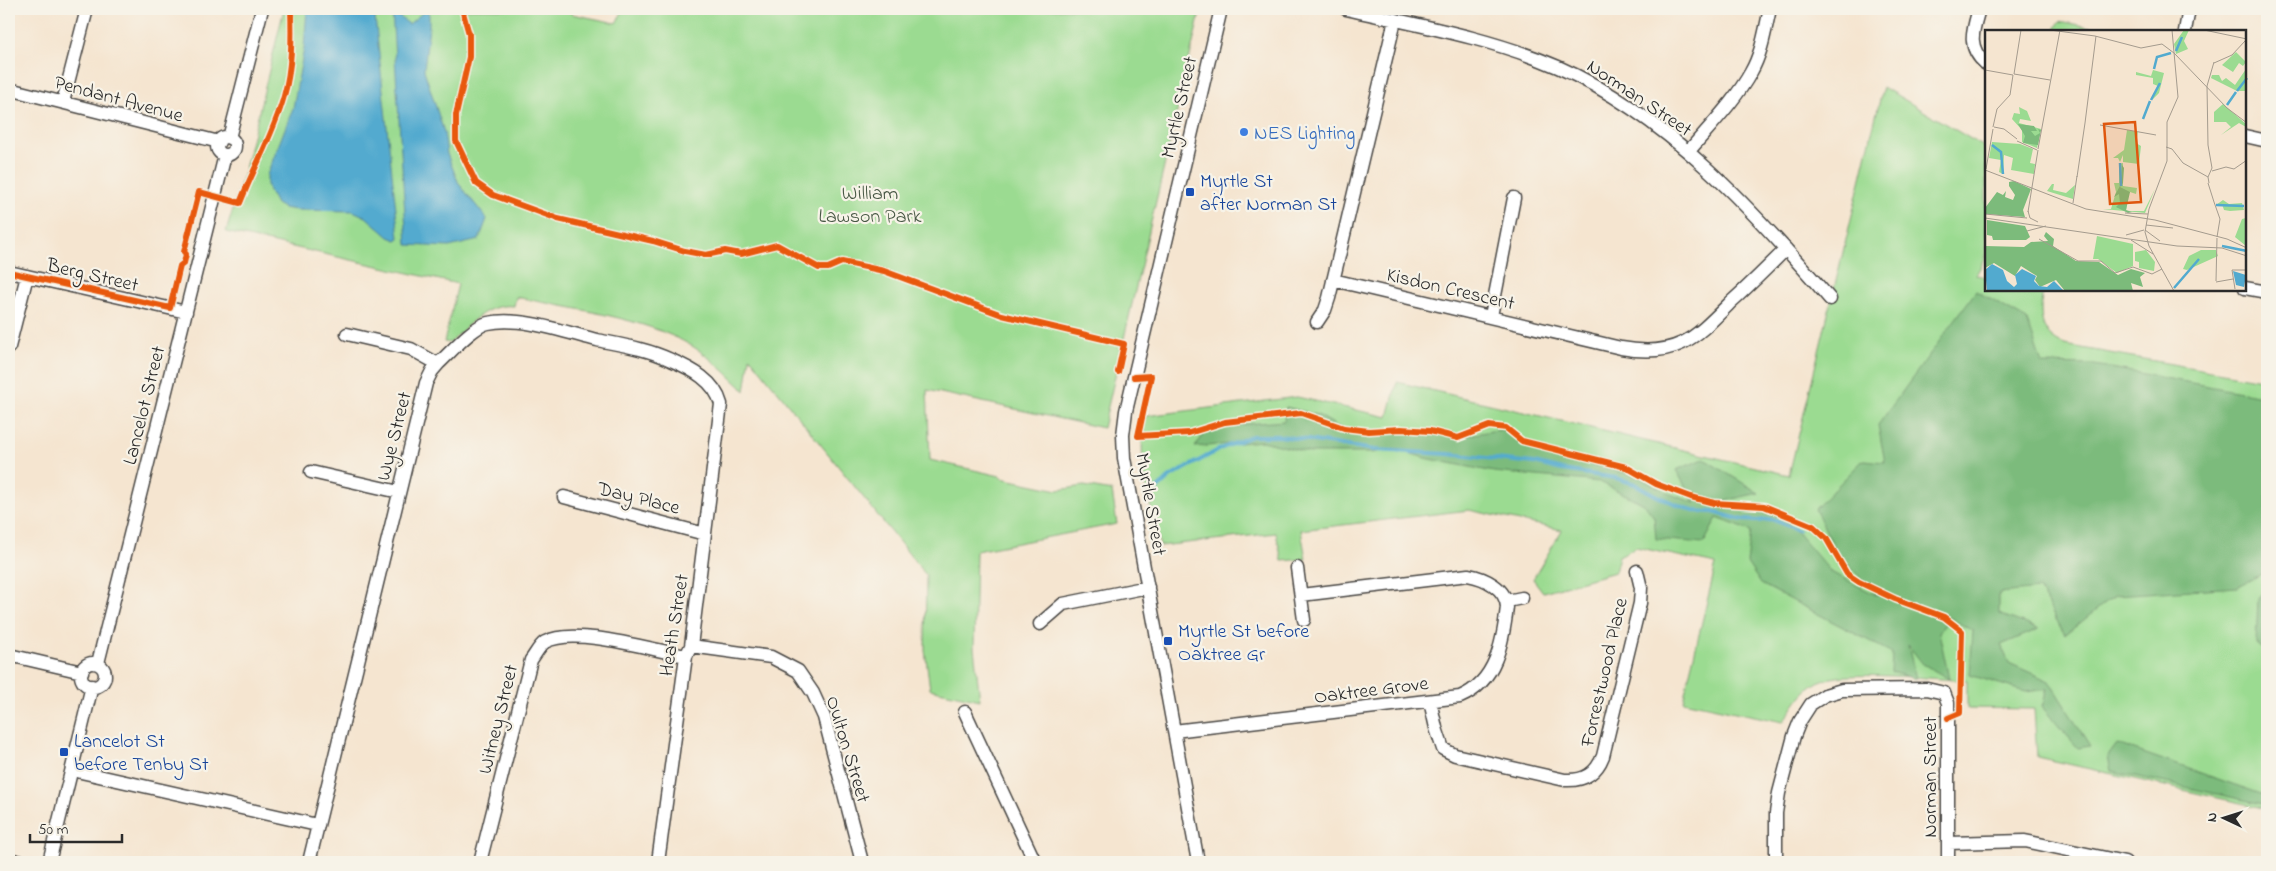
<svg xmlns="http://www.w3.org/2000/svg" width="2276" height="871" viewBox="0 0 2276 871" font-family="'Indie Flower',sans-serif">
<rect width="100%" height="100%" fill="#f7f3e8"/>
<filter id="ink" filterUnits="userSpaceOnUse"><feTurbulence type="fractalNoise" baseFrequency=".02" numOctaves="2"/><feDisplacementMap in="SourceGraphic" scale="10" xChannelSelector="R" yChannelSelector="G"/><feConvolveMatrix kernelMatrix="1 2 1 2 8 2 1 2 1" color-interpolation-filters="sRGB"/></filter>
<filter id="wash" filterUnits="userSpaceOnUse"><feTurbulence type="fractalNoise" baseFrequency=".0096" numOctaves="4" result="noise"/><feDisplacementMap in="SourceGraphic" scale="20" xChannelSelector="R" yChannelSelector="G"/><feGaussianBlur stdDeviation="1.12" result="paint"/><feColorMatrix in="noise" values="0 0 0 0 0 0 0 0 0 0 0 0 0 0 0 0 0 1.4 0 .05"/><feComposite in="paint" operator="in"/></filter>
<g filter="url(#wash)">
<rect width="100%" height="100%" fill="#f5e5d0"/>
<path fill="#9bdb91" stroke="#63835e" d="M284 9H571L572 14 616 23 624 9H1201L1103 428 927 390 930 460 1000 476 1001 478 1058 490 1084 486 1112 491 1117 524 976 551 974 648 980 700 930 689 925 650 926 575 750 357 745 391C728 375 712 358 692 346 643 317 572 309 516 297L514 306C485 303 469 325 450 343L444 342 458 284 226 232 244 173Z
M2060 21 2099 29 2097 31H2054Z
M1883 87 1986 148V257L1976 275 1986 277V290H2048L2042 296C2039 318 2042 337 2065 345L2267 381V809L2037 757 2034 709 1967 708V681C1935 679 1843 669 1818 682 1802 691 1793 708 1783 722L1683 701 1716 564 1636 547 1619 556 1615 572 1543 592 1533 579 1562 530 1469 510 1301 530 1306 559 1282 561 1276 533 1160 546C1150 504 1136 459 1145 416L1297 397 1388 417 1397 382 1789 475Z"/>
<path fill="#7cbb7b" stroke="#547353" d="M1976 291 2027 320 2042 364 2095 365 2267 397V571L2237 587 2115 595 2065 635 2039 589 1999 593V614L2039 629 2001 645 2009 663 2049 681 2090 746 2078 748 2042 707 2047 689 2026 692 1970 675 1973 631 1950 618 1939 632 1949 679 1923 664 1908 645 1916 679 1891 672 1892 653 1761 584 1747 563 1751 531 1717 518 1704 543 1656 539 1654 517 1644 504 1600 482 1494 472 1425 458 1396 449 1371 453H1310L1262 441 1195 447 1209 427 1284 421 1286 407 1318 415 1345 431 1423 432 1468 435 1504 429 1544 452 1639 477 1670 494 1695 503 1676 470 1704 459 1759 493 1714 503 1783 516 1831 572 1878 596 1837 553 1815 509 1863 460 1885 462 1878 425Z
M2267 587V653L2256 644 2258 599Z
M2117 744 2267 796V805L2111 771 2108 756Z"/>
<path fill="#52aacf" stroke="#3e6a7d" d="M307 9H354L359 14 367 13 375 17 399 238 396 240 389 237 366 217 353 211 296 210 283 208 276 204 267 187V175L293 108 304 48Z
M427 9 429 15V27L424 70 444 132 447 154 459 184 487 219 479 240 449 247 407 245 392 11 409 24Z"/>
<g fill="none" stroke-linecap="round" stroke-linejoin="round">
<path stroke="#52aacf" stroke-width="4" d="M1149 496 1170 477 1220 449 1252 436H1280L1375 450 1448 454 1534 463 1562 470 1616 478 1635 484 1659 497 1693 511 1713 512 1743 520 1758 521 1771 519 1798 530"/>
</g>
</g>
<g filter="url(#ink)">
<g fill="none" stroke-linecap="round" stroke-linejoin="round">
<g stroke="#494744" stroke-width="15">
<path id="minor" d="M1346 9C1417 25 1491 38 1558 67 1667 115 1754 211 1830 299
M1979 9C1973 30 1966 47 1986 64
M2185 31 2189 9
M9 89 219 142
M63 102 87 9
M2245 136 2267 141
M217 146a9 9 0 1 1 18 0a9 9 0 1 1-18 0Z
M229 138 262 9
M1689 151C1710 126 1735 101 1751 72 1762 53 1765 30 1770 9
M9 272 186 312
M1333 280 1621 348C1677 358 1694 339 1731 302 1750 285 1768 267 1786 249
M2245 288 2267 292
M1491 316 1514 198
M1317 322 1325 310 1329 298 1395 20
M347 334 411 349 438 364
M9 347 27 276
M311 472 399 492
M564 497 705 534
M1297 568 1304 620
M1507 601 1522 598
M1040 624 1063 604 1148 587
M691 646 771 657 798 671 813 693 824 717 862 862
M9 655 82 672
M98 663 225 155
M81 675a12 12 0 1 1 24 0a12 12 0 1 1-24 0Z
M1430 701 1436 728 1443 749 1455 755 1565 780C1584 781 1596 774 1603 756L1640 603 1641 588 1637 571
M965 712 1035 862
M1174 731 1460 697C1496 682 1503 642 1507 607 1506 588 1485 578 1468 575L1301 595
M72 770 317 825
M1948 843 2025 841 2125 862
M9 859 21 862
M49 862 92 686
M309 862 426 383 432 371 438 364C450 353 473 326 488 323 520 316 565 332 597 340 622 345 648 349 671 360 692 369 715 381 721 404L691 646 686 656 658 862
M480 862 531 660C535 655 539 646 545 642 575 626 652 650 686 656
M1198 862 1124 458 1123 435 1126 411 1221 9
M1776 862V813L1779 793 1794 736 1800 721 1811 704 1825 695 1842 690 1927 689 1944 693 1948 703V862"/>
</g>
<use href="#minor" stroke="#fff" stroke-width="12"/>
<g stroke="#f7f3e8" stroke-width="9">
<path id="cycleway" d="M462 9 469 34V57L456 115V141L476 183 493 195 558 219 653 241 685 251 706 255 725 251 741 254 777 245 819 268H828L842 262 884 271 1002 315 1124 344 1118 372
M9 272 170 308 180 266 184 263 186 254 184 252 199 192 240 203C254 167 274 133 284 96 292 68 292 38 291 9
M1134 377 1151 376 1138 436 1189 433 1225 422 1301 413 1344 428 1369 431 1401 429 1430 431 1458 438 1489 426 1506 428 1522 441 1626 467 1656 484 1691 497 1714 503 1764 506 1813 526 1826 538 1847 574 1859 582 1895 599 1944 617 1962 631 1960 713 1948 718"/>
</g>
<use href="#cycleway" stroke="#e8590c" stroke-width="6"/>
</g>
</g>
<circle fill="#3f7fe0" stroke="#f7f3e8" stroke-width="2" cx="1244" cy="132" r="5"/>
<g fill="#1a4fb4" stroke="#f7f3e8" stroke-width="2">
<rect x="1185" y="187" width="10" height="10" rx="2.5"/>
<rect x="1163" y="636" width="10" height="10" rx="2.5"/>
<rect x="59" y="747" width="10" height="10" rx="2.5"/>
</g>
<g text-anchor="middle" stroke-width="4.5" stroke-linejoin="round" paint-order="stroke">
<g font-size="20" fill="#2b2b2b" stroke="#f7f3e8">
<text transform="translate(1640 97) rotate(34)" y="7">Norman Street</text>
<text transform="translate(119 98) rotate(15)" y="7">Pendant Avenue</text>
<text transform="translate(1178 107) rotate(-77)" y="7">Myrtle Street</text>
<text transform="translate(93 274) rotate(13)" y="7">Berg Street</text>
<text transform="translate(1451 288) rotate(13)" y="7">Kisdon Crescent</text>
<text transform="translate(143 405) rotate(-76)" y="7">Lancelot Street</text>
<text transform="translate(393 436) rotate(-76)" y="7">Wye Street</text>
<text transform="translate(639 497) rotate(14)" y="7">Day Place</text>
<text transform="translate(1152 504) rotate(80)" y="7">Myrtle Street</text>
<text transform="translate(673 625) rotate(-81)" y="7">Heath Street</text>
<text transform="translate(1603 672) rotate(-77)" y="7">Forrestwood Place</text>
<text transform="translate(1371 689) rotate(-7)" y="7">Oaktree Grove</text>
<text transform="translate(497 719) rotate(-76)" y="7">Witney Street</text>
<text transform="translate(849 749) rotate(73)" y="7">Oulton Street</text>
<text transform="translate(1929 777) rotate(-90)" y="7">Norman Street</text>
</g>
<g font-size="20" fill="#366cbe" stroke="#f7f3e8" text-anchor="start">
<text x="1254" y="139">NES Lighting</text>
</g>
<g font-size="20" fill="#164399" stroke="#f7f3e8" text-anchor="start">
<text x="1200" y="187">Myrtle St<tspan x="1200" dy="23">after Norman St</tspan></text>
<text x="1178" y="637">Myrtle St before<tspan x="1178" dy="23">Oaktree Gr</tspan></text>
<text x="74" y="747">Lancelot St<tspan x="74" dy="23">before Tenby St</tspan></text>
</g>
<g font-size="20" fill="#475744" stroke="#f7f3e8">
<text x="870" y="199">William<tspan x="870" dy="23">Lawson Park</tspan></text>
</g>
</g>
<g transform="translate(1985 30)">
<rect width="261" height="261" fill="#f5e5d0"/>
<path d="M199 0H204L199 11 203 19 191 24 189 14ZM251 22 261 32 258 36 254 33 248 42 237 35ZM261 39V61H252L226 48 227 45H234L237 51 241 48 250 55ZM168 40 179 43 174 63 167 70 173 56 168 54V48L151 45V42L166 46ZM238 74 261 94V97L254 93 236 105 246 97 241 92H229V82ZM34 77 42 81 46 91 35 89 34 93 56 99 52 118 37 112V100L27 89 29 83 35 84ZM142 100 153 102 151 113 156 116 154 134 138 132V125L135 132 133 128H128L139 120ZM7 112 35 114 48 119 45 133 50 134 49 144 26 140 28 128 19 125 18 144 14 142 16 130 4 128ZM138 133V156L152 158 151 164 145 162 143 165 141 181H159L170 159 160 183 118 179H126L131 162 129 153H134V134ZM67 154H69L68 160 81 163 90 155 88 169 62 161ZM238 170 244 174 257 173 259 180 245 181 239 180 237 174 231 175ZM261 188V216L250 207 257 189ZM112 206 148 214V236L132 243 113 229H108ZM161 220 170 232 169 241 154 238V232L150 231V222ZM216 220H231L233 226 202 240 198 239 204 226Z" fill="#9bdb91"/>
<path d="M33 94 49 96 52 101H46L50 106 55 103 53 99 56 100 53 115 38 113 40 106ZM137 135 139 138 138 153 135 157 145 162 141 180 147 182 143 183 131 177 135 173 134 164 129 167 136 154ZM29 151 46 159 38 180 40 187 0 184V178L12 162 18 165 21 161 20 167 28 170 30 165 24 156V152ZM2 190 40 196 45 207 41 210H8L7 206 2 205ZM61 202 69 209 68 216 91 231 114 232 133 245 146 239 160 243 155 247 158 257 146 253 148 261H80L71 250 55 257 50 250 52 246 36 236 30 246 9 233 0 238V216L39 217 46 212 63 211 59 206Z" fill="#7cbb7b"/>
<path d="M7 234 18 240 22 251 29 257 32 254 30 245 37 239 51 246 49 251 54 256 62 257 69 251 79 261H2L0 240ZM248 241 261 245 259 257 251 255Z" fill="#52aacf"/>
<path fill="none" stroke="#52aacf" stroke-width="2.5" d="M191 21 197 7M169 39 172 27 186 23M252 61 262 48M166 70 175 53M242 75 251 62M158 89 165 71M7 115 16 122 18 144M135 133 136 156M231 175 259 176M237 216 262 221M189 258 214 229"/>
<path fill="none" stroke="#a49b8e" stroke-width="1" d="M65 0 110 6M187 0 193 67 182 92V131L164 179 160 202 164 216 189 261M219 0 262 9M110 6 156 18 177 14 189 23M189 23 242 78 262 93M229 33 247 25 260 11M0 40 28 45M29 44 65 50M29 44 36 0M100 93 111 6M115 95 171 105M8 97 12 79 25 65 28 45M9 97 19 99 32 109M32 111 52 120M181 117 187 119 198 133 223 147 224 153M53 119 75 0M1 139 8 99M0 140 101 179 170 190 242 209 262 218M227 141 241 137 249 139 262 130M92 147 100 93M223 147 227 138 223 115 222 56 229 32M223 153 229 172M229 172 235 189M88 173 92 146M43 181 45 188 53 192M43 182 53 120M140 183 163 184M0 184 42 188M0 188 192 216 237 218 262 226M161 195 188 198M160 200 175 211M42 201 61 196M141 205 159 200M232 207 235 189M54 209 93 231H116L130 243 148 237 167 244 177 239M146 210 168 224M231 251 232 208M231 252 248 249M250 259 247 240H262"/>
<path fill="#df570e" fill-opacity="0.15" stroke="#df570e" stroke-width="2.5" d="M150 92 156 172 125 174 119 94Z"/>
<rect width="261" height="261" fill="none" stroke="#2b2b2b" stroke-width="2.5"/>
</g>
<rect width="2276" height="871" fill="none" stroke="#f7f3e8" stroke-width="30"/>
<g transform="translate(2224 818) rotate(274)" stroke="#f7f3e8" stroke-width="4" paint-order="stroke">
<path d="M0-4L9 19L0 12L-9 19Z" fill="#2b2b2b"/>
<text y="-8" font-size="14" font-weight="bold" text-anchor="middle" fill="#2b2b2b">N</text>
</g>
<path d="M30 834v8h92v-8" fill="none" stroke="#2b2b2b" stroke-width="2.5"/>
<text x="38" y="834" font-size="15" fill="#2b2b2b" stroke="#f7f3e8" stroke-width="4" paint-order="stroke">50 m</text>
</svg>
